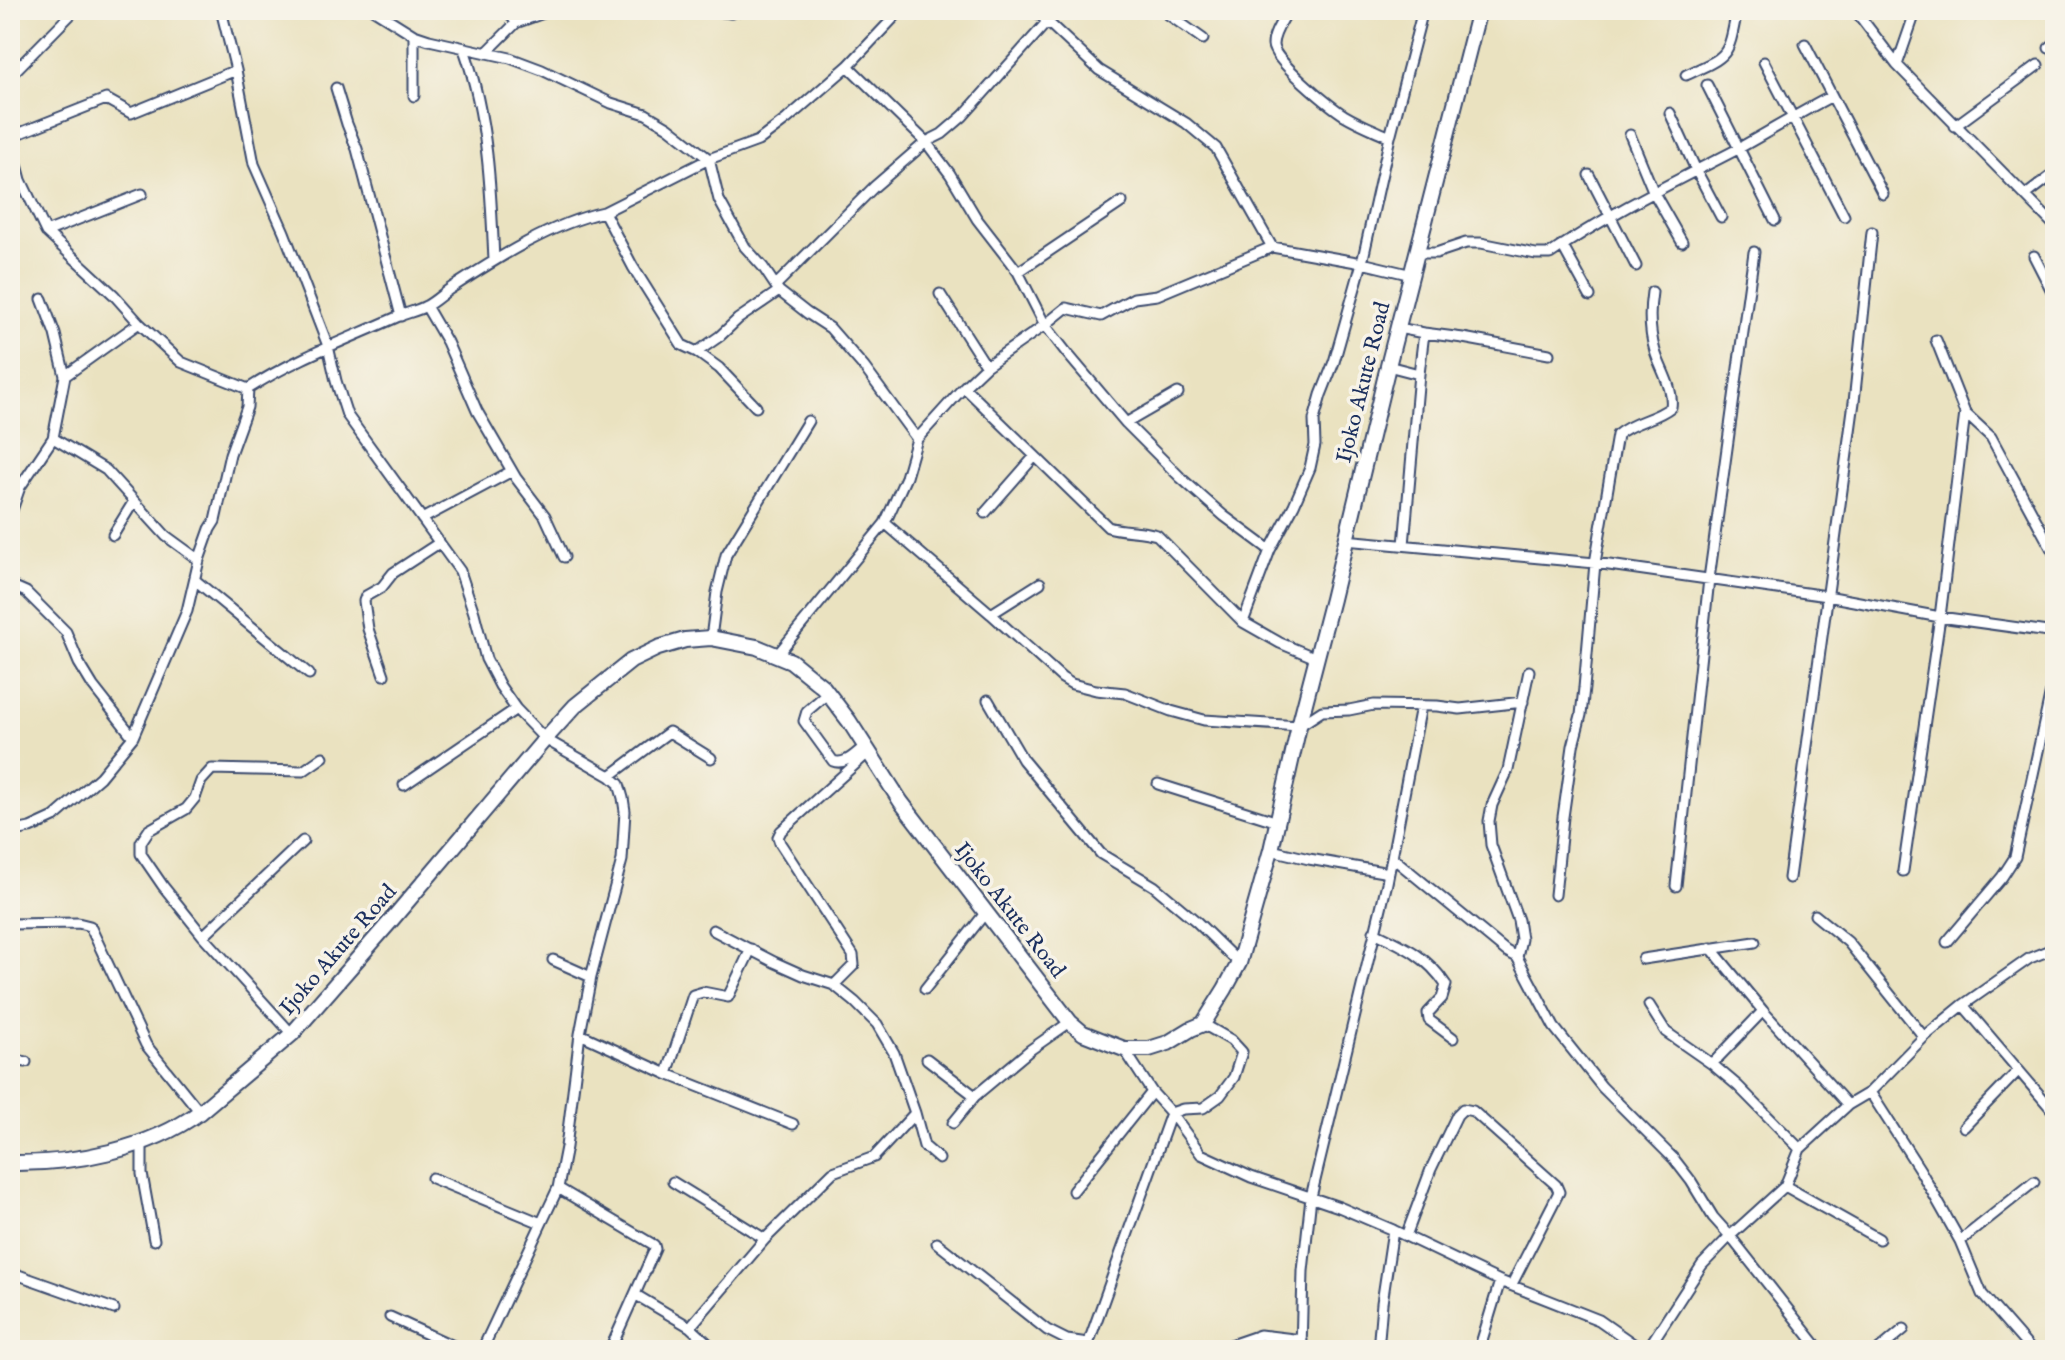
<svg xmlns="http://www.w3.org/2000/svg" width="2065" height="1360" viewBox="0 0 2065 1360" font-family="'IM FELL English',serif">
<rect width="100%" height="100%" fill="#f7f3e8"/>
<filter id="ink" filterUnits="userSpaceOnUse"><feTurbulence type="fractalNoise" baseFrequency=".0125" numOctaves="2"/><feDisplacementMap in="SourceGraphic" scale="16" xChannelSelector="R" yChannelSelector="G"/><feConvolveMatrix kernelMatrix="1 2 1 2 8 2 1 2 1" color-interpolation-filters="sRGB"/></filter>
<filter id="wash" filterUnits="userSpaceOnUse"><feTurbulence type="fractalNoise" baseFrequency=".006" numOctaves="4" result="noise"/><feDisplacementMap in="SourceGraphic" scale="32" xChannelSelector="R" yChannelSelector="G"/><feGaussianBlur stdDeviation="1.8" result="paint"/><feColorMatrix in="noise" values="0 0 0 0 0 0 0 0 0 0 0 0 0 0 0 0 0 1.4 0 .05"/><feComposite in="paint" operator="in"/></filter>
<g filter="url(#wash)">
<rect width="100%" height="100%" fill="#eae2c0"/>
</g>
<g filter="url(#ink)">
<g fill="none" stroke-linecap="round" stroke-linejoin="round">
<g stroke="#3a4a6d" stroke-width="13">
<path id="minor" d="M221 10 236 70 254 164 284 232 328 346 336 381 347 415 460 571 474 613 486 659 500 686 516 709 545 739 610 776 619 784 623 798 625 811 622 860 591 977 580 1034 566 1147 558 1188 482 1350
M374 10 414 35 429 40 510 58 542 70 611 103 646 114 668 127 709 159 719 200 745 247 763 267 779 291 807 313 830 328 864 367 917 439
M508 10 516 23
M709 10 731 13 741 10
M1035 10 1099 70 1186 123 1216 148 1272 247
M1162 10 1203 39
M1288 10C1283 20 1273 33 1273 45 1273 60 1330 106 1344 115 1359 124 1375 130 1390 137
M1855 10 1897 65 2055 226
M1805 44 1883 194
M2049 48 2055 43
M464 49C488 118 491 189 494 261
M486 53 516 23 552 10
M1764 62 1844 216
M1897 65 1916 10
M848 66 926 142 950 174 977 219 1018 272 1045 325 1066 352 1126 423 1181 478 1224 516 1270 550
M1686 75C1730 55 1728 57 1737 10
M10 76 75 10
M1707 85 1775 220
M336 88 347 124 357 149 401 316
M414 96V35
M1670 113 1696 170 1721 217
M1955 126 2038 65
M1630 135 1654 193 1682 242
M10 137 106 99 131 113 236 70
M10 138 21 180 46 232 114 295 139 323 181 362 248 389
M1589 175 1636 266
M2026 195 2055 173
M604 212 633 267 682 345 697 352 719 368 756 407
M46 232 142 194
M1562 245 1590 296
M1418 253H1436L1466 243H1481L1536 254H1550C1608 214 1672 183 1734 151 1767 133 1799 113 1832 96
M2034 256 2055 297
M1018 272 1122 202
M776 285 874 187 926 142 942 134 963 116 1047 22
M940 294 986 366
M426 306 447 342 477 411 516 478 545 516 564 557
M1398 328 1424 333 1419 374
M1424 333 1463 338 1549 354
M1936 340 1965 413 1991 437 2055 555
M697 352 720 336 738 319 779 291
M1388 366 1419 374 1404 545
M65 376 139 323
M964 387 1108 527C1125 532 1140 530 1157 535L1243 622 1280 643 1316 658
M248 389C294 359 346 340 397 317 406 313 417 311 426 306 436 301 445 291 456 285 499 257 553 223 604 212L709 159 758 141 787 119 848 66 901 10
M1126 423 1178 393
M53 438 106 470 166 536 199 560
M985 513 1035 456
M10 516 20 487 53 438 65 376 55 334 42 299
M422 519 512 471
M885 523 991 614 1062 678 1072 684 1096 690 1125 693 1171 711 1204 720 1299 726 1322 711 1349 710 1374 705 1437 706 1460 709 1523 702
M113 535 134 501
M1345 540 1595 563 1827 596 1940 617 2055 633
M195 580 309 674
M10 585 26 592 66 632 79 663 93 686 133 737
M991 614 1040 583
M1243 622 1270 550 1294 505 1310 468 1315 445 1314 420 1321 395 1334 362 1362 263 1390 137 1423 10
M711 638 717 592 726 555 808 421
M777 655 885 523 906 477 917 439 964 387 986 366 1045 325 1066 308 1101 316 1134 298 1157 295 1272 247 1362 263 1412 275
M384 675 368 629 364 601 366 596 382 587 393 573 439 543
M828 693 807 711 804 721 833 761C845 766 856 753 865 746
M988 700 1023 760 1101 854 1154 886 1197 922 1239 963
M610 776 669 732 711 758
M1158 784 1278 822
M404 785 516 709
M10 832 30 828 54 817 100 777 133 737 187 611 199 560 210 529 215 521 230 454 247 407 248 389
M1271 850 1309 859 1389 873
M1393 858 1506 951 1517 957 1554 1027 1602 1087 1674 1159 1691 1181 1713 1217 1730 1236 1820 1350
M1903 871 1940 617 1965 413
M1789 878 1854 402 1872 232
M1676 886 1709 579 1754 252
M1555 895 1563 817 1573 746 1581 715 1584 688 1595 563 1617 435C1633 421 1655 420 1671 407 1674 388 1660 369 1655 351 1649 331 1649 312 1652 292
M1815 915 1848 942 1924 1037
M10 924 78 923 90 926 146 1045 200 1112
M713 930 774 962 803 975 834 985 855 1002 877 1024 894 1053 915 1113 924 1146 939 1159
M1374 932C1404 946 1428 957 1446 985L1442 998 1428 1013 1429 1020 1453 1038
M203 936 303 841
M1947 942 2002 877 2015 857 2055 673
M1711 948 1763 1011 1848 1105
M1517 957 1521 939 1518 920 1491 845 1489 821 1492 805 1508 770 1529 671
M1643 959 1755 942
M553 960 591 977
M834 985 854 965 853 955 780 843 778 837 781 831 869 752
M925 989 986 912
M1649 1005 1666 1032 1712 1064 1738 1086 1800 1149
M1963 1005 2055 1113
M292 1034 203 936 163 886 141 854V842L149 830 186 809 195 798 201 781 212 769 303 771 323 757
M580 1034 667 1074 793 1124
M1124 1049 1152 1092 1171 1113 1201 1154 1251 1177 1339 1207 1393 1230 1500 1281 1599 1320 1642 1350
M10 1059 26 1062
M927 1059 975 1096
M1712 1064 1763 1011
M667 1074 693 995 703 992 728 997 751 949
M1870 1092 1920 1170 1960 1241 1982 1294 2031 1350
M1171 1113 1183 1109 1203 1108 1220 1096 1234 1077 1242 1052 1231 1040 1203 1024
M953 1123 975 1096 1030 1050 1070 1022
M1964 1127 2018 1071
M142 1142V1174L154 1240
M432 1178 541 1223
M673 1182 765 1239
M1785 1186 1879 1239
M558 1188 654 1245 655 1249 610 1350
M1073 1191 1152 1092
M1406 1236 1431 1169 1457 1115 1463 1109 1473 1111 1556 1185 1559 1192 1512 1284
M1960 1241 2034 1182
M937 1243 1047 1330 1067 1340 1088 1343
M10 1272 114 1309
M636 1295 690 1327 715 1350
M390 1317 462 1350
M690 1327 765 1239 833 1172 874 1157 915 1113
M1086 1350 1171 1113
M1178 1350 1228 1346 1260 1335 1302 1340
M1301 1350 1303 1271 1311 1197 1387 883 1421 706
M1378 1350 1382 1303 1393 1230
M1479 1350 1500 1281
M1647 1350 1702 1265 1730 1236 1785 1186 1800 1149 1848 1105 1870 1092 1924 1037 1963 1005 2030 958 2055 948
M1879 1350 1904 1329"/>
</g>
<g stroke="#3a4a6d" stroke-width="18">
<path id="secondary" d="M10 1163C74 1164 148 1150 200 1112L292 1034 389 923 545 739 575 706 631 661 658 648 685 640 711 638 757 647 791 661 823 687 849 721 901 802 1070 1022 1083 1033 1124 1049H1149L1168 1043 1191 1029 1203 1024 1225 989 1239 963 1271 850 1299 726 1332 599 1388 366 1479 10"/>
</g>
<use href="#minor" stroke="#fff" stroke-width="9"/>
<use href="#secondary" stroke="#fff" stroke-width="14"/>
</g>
</g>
<g text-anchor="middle" stroke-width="7" stroke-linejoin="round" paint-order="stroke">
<g font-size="22" fill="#1b2f5e" stroke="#f7f3e8">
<text transform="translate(1362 382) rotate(-76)" y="8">Ijoko Akute Road</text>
<text transform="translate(1011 909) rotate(52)" y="8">Ijoko Akute Road</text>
<text transform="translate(337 949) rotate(-49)" y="8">Ijoko Akute Road</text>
</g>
</g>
<rect width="2065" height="1360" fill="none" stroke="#f7f3e8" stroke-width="40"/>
</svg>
